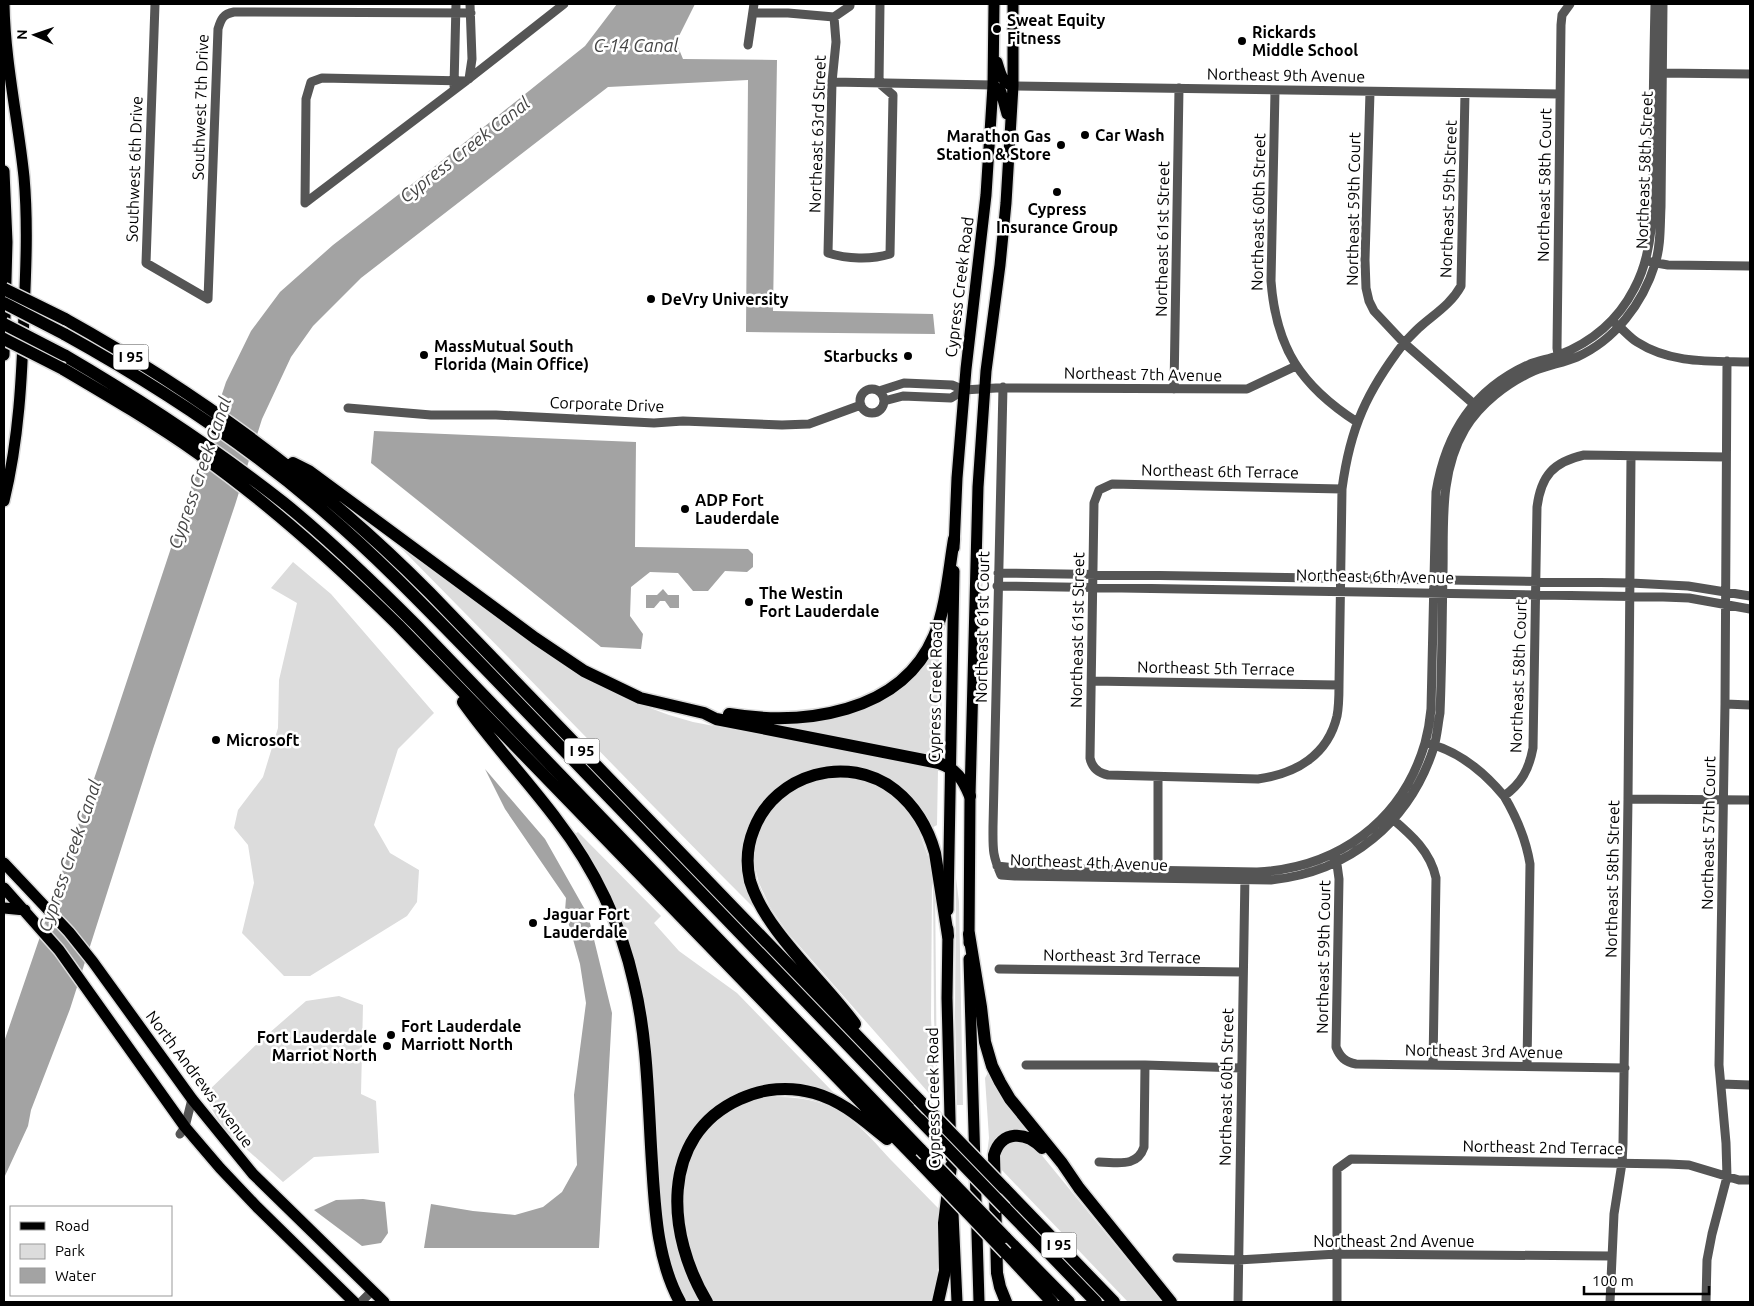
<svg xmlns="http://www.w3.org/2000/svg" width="1754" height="1306" viewBox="0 0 1754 1306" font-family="Ubuntu,sans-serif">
<rect width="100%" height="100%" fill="#fff"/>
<path fill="#dcdcdc" d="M399 543 565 667 623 698 669 715 693 722 938 769 937 825 930 829 901 790 830 767 758 812 747 887 754 908C634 788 517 665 398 545Z
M293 562 331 594 434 713 398 749 374 825 390 853 419 870 417 902 407 916 310 976H284L242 933 254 883 248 845 234 828 238 810 263 777 278 728 279 680 297 603 271 588Z
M939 635H942L941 757 940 756 941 657 931 651Z
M930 654 939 659 937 756 760 723 857 710Z
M843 776C853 779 864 780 874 783 897 791 910 813 923 832L920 834 930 862 932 880 931 1018 935 1100 787 932 770 907 759 883 753 860 754 842 760 826 781 798 813 780Z
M578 832 661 916 654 923 679 951 737 993 833 1092 830 1094 775 1085 696 1128 683 1147 676 1169 673 1194 701 1302H687C673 1276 667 1249 662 1219 658 1162 656 1105 649 1048 647 1023 645 997 638 973 625 923 604 877 575 834Z
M933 870 935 880 937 1095 934 1018Z
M956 878 959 902 963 1105H957L955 1015Z
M339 996 363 1005 361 1094 376 1101 379 1153 314 1157 283 1182 222 1127 204 1095 260 1041 306 1001Z
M990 1069 1026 1127 1024 1130 1010 1131 988 1156 987 1154 989 1138 985 1078Z
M766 1097C786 1097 804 1097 823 1104 850 1113 871 1138 890 1159 906 1175 922 1192 938 1208 938 1240 942 1273 930 1302H712L691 1258 683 1216 684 1174 697 1143 707 1131 718 1119 748 1101Z
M1013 1141H1021L1035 1147 1162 1302H1128L999 1167 1001 1151Z"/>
<path fill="#a3a3a3" d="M617 4H695L676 42 683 59 777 60 773 311 933 314 935 334 746 332 748 80 608 87 361 278 313 326 291 357 262 419 235 505 153 749 70 1009 31 1110 28 1126 4 1178V1042L108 738 226 382 251 331 280 292 333 245 429 171 585 46Z
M374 431 636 442 635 547 748 549 753 554V567L747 572 725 571 708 591H693L678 573 650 572 631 587 630 616 643 634 641 649 601 647 371 463Z
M663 589 668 595H679V608H670L665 601H660L654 608H646V595H657Z
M485 769 545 839 588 915 612 1013 599 1248H424L431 1204 473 1211 515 1215 543 1207 562 1192 577 1165 574 1095 586 1003 580 964 565 911 566 898 505 809Z
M363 1199 385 1202 388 1233 381 1243 362 1246 314 1210 336 1200Z"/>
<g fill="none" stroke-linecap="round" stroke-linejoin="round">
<g stroke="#dbdbdb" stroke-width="14">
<path id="major" d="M997 62C1000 72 1002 83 1013 86
M993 85 1001 92 1007 114
M4 171 7 242 4 355
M4 501C19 439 22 377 24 313 26 268 28 222 24 177 18 119 5 62 4 4
M954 548 957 478 966 369 986 195 993 85 994 4
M4 863 69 932 93 962 192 1099 253 1174 384 1302
M4 888 59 950 185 1127 220 1168 257 1207 354 1302
M4 908 25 910
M948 910 954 571
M948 929 947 998 951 1158
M969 943 970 796 978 487 986 371 1000 265 1006 203 1013 86V4
M969 959 979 1302
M952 1191 957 1302"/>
</g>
<g stroke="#dbdbdb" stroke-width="15">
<path id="highway" d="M65 319C200 394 321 483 430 593L919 1100
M64 334C158 386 248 445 328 515 379 559 425 607 472 655L920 1120
M64 355C141 400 214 448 284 503 331 541 374 583 417 626L921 1150
M63 369C109 396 155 423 199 454 270 504 335 563 398 625L922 1165
M293 463 309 471 535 638 584 671 640 698 704 713 716 719 939 763C956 769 963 779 970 796
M463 702C492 743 527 780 557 820 594 868 621 924 634 983 648 1041 648 1103 652 1163 655 1210 657 1260 680 1302
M729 714C803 726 901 714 934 636 946 609 949 568 954 539
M969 934 981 1007 985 1042 992 1066 1000 1082 1010 1099 1062 1163 1079 1188 1171 1302
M855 1024C824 981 765 931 750 881 746 864 747 846 754 829 775 774 848 753 895 790 915 806 928 828 935 853L948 936
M1004 1188 1114 1302
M1005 1208 1096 1302
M1005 1237 1069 1302
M1006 1253 1052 1302
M707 1302C667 1236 658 1136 740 1099 763 1088 790 1086 814 1093 843 1101 864 1121 887 1139
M938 1302 945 1271 944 1223 951 1166
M1006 1302 1000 1287 997 1273 994 1155C1001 1130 1026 1131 1042 1148"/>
</g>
<path stroke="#555" stroke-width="9" d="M155 4 146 263 208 299 218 29C221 19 223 14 234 12L471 13
M754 13H788L834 17 850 6V4
M834 17 836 42 832 82 828 253C847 259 871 260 890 254L893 95 879 83 880 4
M748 45 754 4
M1658 73 1750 74
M469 79 472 59 470 4
M832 82 993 85
M454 86 456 4
M1013 86 1560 94
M1275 91 1271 281C1276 348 1301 386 1357 422
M1465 93 1461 286C1451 304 1436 313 1421 326 1415 331 1410 337 1404 343L1476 406
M305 203 466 81 564 4
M305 203 306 99 311 82 322 78 466 81
M1651 262 1668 265 1750 266
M1616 324C1623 329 1629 337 1637 342 1671 364 1711 361 1750 362
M1559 361 1557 348 1561 25 1562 15 1570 4
M1003 387 993 827C993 849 992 854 1001 875L1015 876 1271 880C1350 872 1410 822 1434 747 1437 736 1438 724 1440 713 1442 666 1442 620 1443 573 1444 524 1439 473 1465 429 1480 404 1507 383 1534 371 1548 365 1563 363 1577 357 1615 340 1643 303 1655 264 1661 246 1660 226 1661 207L1663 4
M1174 389 1179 88
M860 401a12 12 0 1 1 24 0a12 12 0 1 1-24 0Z
M879 391 904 383 952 385 964 390
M884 401 903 396 951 398 964 390 996 388 1247 389 1296 366
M348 408 431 415H496L654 423 683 421 782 425 809 424 861 405
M1342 489 1112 484 1099 490 1094 503 1090 758C1092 768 1098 773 1108 775L1258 779C1296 774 1328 755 1337 716 1339 706 1339 695 1339 685L1342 489C1350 428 1367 391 1404 343L1374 311 1369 301 1366 288 1365 260 1370 92
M998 573 1631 583 1688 586 1750 596
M997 586 1663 597 1689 598 1750 609
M1092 681 1339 685
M1725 704 1750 705
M1430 744C1460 752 1484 772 1504 796
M1628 799 1750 800
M1389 816C1410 834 1430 850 1436 878L1433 1065
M1336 857 1339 879 1336 1047C1340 1057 1345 1062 1356 1064L1625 1068
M997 866 1015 868 1257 872C1337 868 1402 822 1425 743 1428 732 1430 720 1431 709L1436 492C1446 432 1474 389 1530 364 1540 360 1550 359 1559 355 1592 342 1618 320 1634 289 1658 245 1652 189 1653 140 1653 95 1654 49 1655 4
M1158 876V777
M999 969 1243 972
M1026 1065H1145L1241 1068
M1527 1066 1530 864C1526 839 1517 818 1504 796 1522 783 1529 769 1533 748L1537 507C1541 476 1553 462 1584 455L1726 457
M1721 1084 1750 1085
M180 1134 185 1127 192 1099
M1099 1162C1117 1162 1137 1168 1144 1147L1145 1065
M1177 1258 1238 1260 1337 1254 1611 1256
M361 1302 372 1291
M1238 1302 1245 875
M1337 1302V1169L1351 1159 1668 1164 1689 1165 1739 1180H1750
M1610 1302 1614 1214 1622 1163 1623 1144 1628 799 1631 456
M1706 1302 1707 1260 1712 1234 1727 1177 1726 1143 1719 1065 1725 704 1727 361"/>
<use href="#major" stroke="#000" stroke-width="11"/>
<use href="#highway" stroke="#000" stroke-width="12"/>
<g stroke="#dbdbdb" stroke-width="15" stroke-linecap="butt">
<path id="highway-bridge" d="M4 289 65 319
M4 303 64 334
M4 324 64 355
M4 339 63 369
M919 1100 1004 1188
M920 1120 1005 1208
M921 1150 1005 1237
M922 1165 1006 1253"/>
</g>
<use href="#highway-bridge" stroke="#000" stroke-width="12"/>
</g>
<g fill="#000" stroke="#fff" stroke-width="2">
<circle cx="997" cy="29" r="5"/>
<circle cx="1242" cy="41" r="5"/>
<circle cx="1085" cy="135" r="5"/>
<circle cx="1061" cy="145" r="5"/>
<circle cx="1057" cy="192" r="5"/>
<circle cx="651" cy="299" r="5"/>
<circle cx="424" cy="355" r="5"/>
<circle cx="908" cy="356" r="5"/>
<circle cx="685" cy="509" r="5"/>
<circle cx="749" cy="602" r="5"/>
<circle cx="216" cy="740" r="5"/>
<circle cx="533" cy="923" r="5"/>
<circle cx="391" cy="1035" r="5"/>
<circle cx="387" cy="1046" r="5"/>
</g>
<g text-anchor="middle" stroke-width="5" stroke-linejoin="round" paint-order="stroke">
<g fill="#fff" stroke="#4c4c4c" stroke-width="1">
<rect x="113.5" y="344.5" width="35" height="25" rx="4"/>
<rect x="564.5" y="738.5" width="35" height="25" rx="4"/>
<rect x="1041.5" y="1232.5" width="35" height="25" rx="4"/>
</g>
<g font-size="15" font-weight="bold" fill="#000">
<text x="131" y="362">I 95</text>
<text x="582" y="756">I 95</text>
<text x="1059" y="1250">I 95</text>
</g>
<g font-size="16" font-weight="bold" fill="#000" stroke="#fff" text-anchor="start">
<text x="1007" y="26">Sweat Equity<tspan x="1007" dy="18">Fitness</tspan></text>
<text x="1252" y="38">Rickards<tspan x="1252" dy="18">Middle School</tspan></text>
<text x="1095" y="141">Car Wash</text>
<text x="1051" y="142" text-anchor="end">Marathon Gas<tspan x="1051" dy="18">Station &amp; Store</tspan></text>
<text x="1057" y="215" text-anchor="middle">Cypress<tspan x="1057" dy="18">Insurance Group</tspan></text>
<text x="661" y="305">DeVry University</text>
<text x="434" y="352">MassMutual South<tspan x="434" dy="18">Florida (Main Office)</tspan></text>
<text x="898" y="362" text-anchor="end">Starbucks</text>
<text x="695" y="506">ADP Fort<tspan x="695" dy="18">Lauderdale</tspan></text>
<text x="759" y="599">The Westin<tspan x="759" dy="18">Fort Lauderdale</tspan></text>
<text x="226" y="746">Microsoft</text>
<text x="543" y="920">Jaguar Fort<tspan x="543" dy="18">Lauderdale</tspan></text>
<text x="401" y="1032">Fort Lauderdale<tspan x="401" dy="18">Marriott North</tspan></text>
<text x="377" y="1043" text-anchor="end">Fort Lauderdale<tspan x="377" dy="18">Marriot North</tspan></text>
</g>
<g font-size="16" fill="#000" stroke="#fff">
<text transform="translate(1286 75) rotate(1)" y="6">Northeast 9th Avenue</text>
<text transform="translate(200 107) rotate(-88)" y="6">Southwest 7th Drive</text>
<text transform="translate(817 134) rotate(-88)" y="6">Northeast 63rd Street</text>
<text transform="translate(134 169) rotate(-88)" y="6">Southwest 6th Drive</text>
<text transform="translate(1644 170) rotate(-88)" y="6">Northeast 58th Street</text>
<text transform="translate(1544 185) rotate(-89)" y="6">Northeast 58th Court</text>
<text transform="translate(1448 199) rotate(-88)" y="6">Northeast 59th Street</text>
<text transform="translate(1353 209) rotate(-89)" y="6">Northeast 59th Court</text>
<text transform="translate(1258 212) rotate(-89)" y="6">Northeast 60th Street</text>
<text transform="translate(1162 239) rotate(-89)" y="6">Northeast 61st Street</text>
<text transform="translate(959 287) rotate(-83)" y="6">Cypress Creek Road</text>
<text transform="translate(1143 374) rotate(1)" y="6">Northeast 7th Avenue</text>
<text transform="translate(607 404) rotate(2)" y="6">Corporate Drive</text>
<text transform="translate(1220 471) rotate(1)" y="6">Northeast 6th Terrace</text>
<text transform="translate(1375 576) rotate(1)" y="6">Northeast 6th Avenue</text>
<text transform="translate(982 627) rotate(-89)" y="6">Northeast 61st Court</text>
<text transform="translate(1077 630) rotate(-89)" y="6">Northeast 61st Street</text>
<text transform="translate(1216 668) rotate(1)" y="6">Northeast 5th Terrace</text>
<text transform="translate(1518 676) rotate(-88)" y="6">Northeast 58th Court</text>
<text transform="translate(935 692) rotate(-89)" y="6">Cypress Creek Road</text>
<text transform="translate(1708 833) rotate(-89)" y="6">Northeast 57th Court</text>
<text transform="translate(1089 862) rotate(2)" y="6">Northeast 4th Avenue</text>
<text transform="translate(1612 879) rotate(-89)" y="6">Northeast 58th Street</text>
<text transform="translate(1122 956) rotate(1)" y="6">Northeast 3rd Terrace</text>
<text transform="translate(1323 957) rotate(-89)" y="6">Northeast 59th Court</text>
<text transform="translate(1484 1051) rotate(1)" y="6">Northeast 3rd Avenue</text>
<text transform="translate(200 1079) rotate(53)" y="6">North Andrews Avenue</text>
<text transform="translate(1226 1087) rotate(-89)" y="6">Northeast 60th Street</text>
<text transform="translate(933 1098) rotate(-91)" y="6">Cypress Creek Road</text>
<text transform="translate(1543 1147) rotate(1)" y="6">Northeast 2nd Terrace</text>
<text x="1394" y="1247">Northeast 2nd Avenue</text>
</g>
<g font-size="18" font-style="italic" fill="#444" stroke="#fff">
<text x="636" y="52">C-14 Canal</text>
<text transform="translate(465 150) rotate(-38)" y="6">Cypress Creek Canal</text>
<text transform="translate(200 473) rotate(-71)" y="6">Cypress Creek Canal</text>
<text transform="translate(70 856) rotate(-71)" y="6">Cypress Creek Canal</text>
</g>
</g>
<rect width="1754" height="1306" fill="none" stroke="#000000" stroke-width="10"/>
<rect x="10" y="1206" width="162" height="90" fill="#ffffff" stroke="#999999"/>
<rect x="20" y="1222" width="25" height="8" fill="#000000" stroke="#999999"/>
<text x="55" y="1231" font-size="15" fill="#000000">Road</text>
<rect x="20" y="1244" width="25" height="15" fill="#dcdcdc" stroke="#999999"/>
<text x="55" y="1256" font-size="15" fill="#000000">Park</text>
<rect x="20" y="1268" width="25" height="15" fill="#a3a3a3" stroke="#999999"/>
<text x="55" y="1281" font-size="15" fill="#000000">Water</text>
<g transform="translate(35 35) rotate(272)" stroke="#ffffff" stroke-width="4" paint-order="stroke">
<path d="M0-4L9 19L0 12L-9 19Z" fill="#000000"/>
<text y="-8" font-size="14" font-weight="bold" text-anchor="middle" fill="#000000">N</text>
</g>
<path d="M1584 1286v8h125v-8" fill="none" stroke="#000000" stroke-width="2.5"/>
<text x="1592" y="1286" font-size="15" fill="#000000" stroke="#ffffff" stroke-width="4" paint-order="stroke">100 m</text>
</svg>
